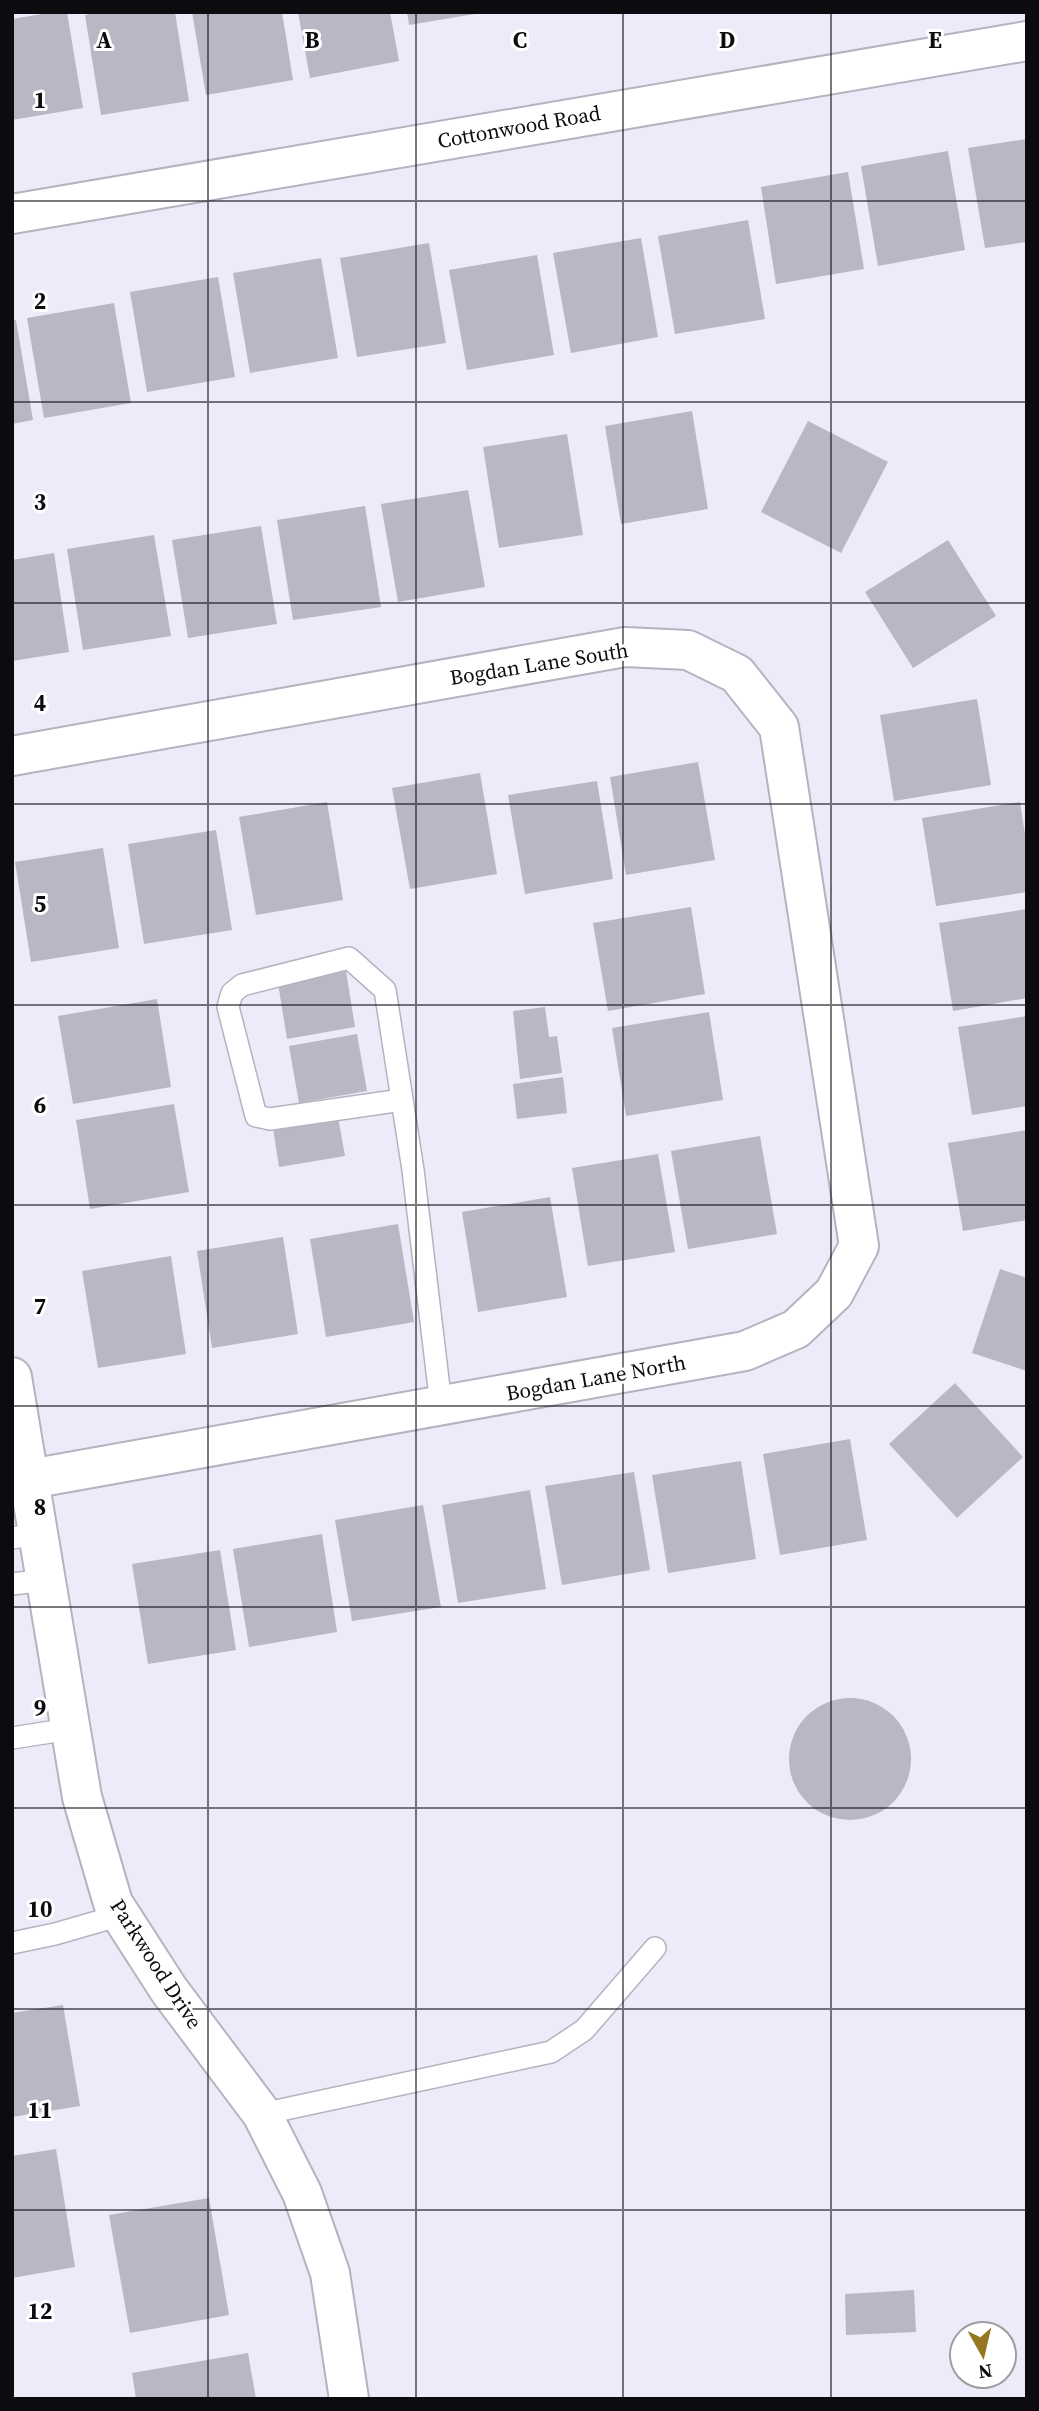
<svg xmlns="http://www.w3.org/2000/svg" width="1039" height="2411" viewBox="0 0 1039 2411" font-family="'Source Serif 4',serif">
<rect width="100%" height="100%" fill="#eeeaf9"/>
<path fill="#bab6c4" d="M54 12H67L83 108 12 120V19Z
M100 12H175L189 101 101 115 85 15Z
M192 12H282L293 80 206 95Z
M298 12H390L399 61 310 78Z
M407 12H475V14L409 25Z
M1027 139V242L985 248 968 148Z
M948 151 965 250 878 266 861 166Z
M848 172 864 269 776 284 761 187Z
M748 220 765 319 675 334 658 236Z
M641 238 658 337 571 353 553 253Z
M429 243 446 343 357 357 340 258Z
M537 255 554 355 467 370 449 270Z
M321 258 338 358 250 373 233 273Z
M218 277 235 377 147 392 130 292Z
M114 303 131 403 44 418 27 318Z
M16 320 33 420 12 424V321Z
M692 411 708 509 621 524 605 426Z
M808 421 888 462 841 553 761 512Z
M567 434 583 535 499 548 483 447Z
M468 490 485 587 398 602 381 504Z
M365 506 381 607 293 620 277 520Z
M261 526 277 624 188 638 172 540Z
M154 535 171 636 83 650 67 549Z
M948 540 996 616 913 668 865 592Z
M54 553 69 652 12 661V560Z
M977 699 991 785 894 801 880 715Z
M698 762 715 860 626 875 610 777Z
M480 773 497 874 410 889 392 788Z
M597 781 613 879 525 894 508 795Z
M327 802 343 900 256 915 239 817Z
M1020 802 1027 847V892L936 906 922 818Z
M216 830 232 930 144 944 128 844Z
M103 848 119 948 31 962 15 862Z
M691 907 705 994 608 1011 593 923Z
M1027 909V998L953 1011 939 923Z
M346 971 355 1027 287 1039 278 983Z
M157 999 171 1087 73 1104 58 1016Z
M545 1007 549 1037 557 1036 562 1073 520 1079 513 1011Z
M709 1012 723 1100 626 1116 612 1028Z
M1027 1016V1106L972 1115 958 1027Z
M357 1034 367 1091 299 1103 289 1046Z
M563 1077 567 1113 517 1119 513 1084Z
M174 1104 189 1192 90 1209 76 1120Z
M338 1117 345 1156 279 1167 273 1128Z
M1027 1130V1220L963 1231 948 1143Z
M760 1136 777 1234 688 1249 671 1151Z
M658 1154 675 1252 588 1266 572 1168Z
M550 1197 567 1297 478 1312 462 1212Z
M398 1224 414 1322 326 1337 310 1239Z
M283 1237 298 1334 212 1348 197 1251Z
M171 1256 186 1354 98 1368 82 1271Z
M1000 1269 1027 1278V1371L972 1353Z
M955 1383 1023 1457 957 1518 889 1444Z
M850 1439 867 1540 780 1555 763 1454Z
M741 1461 756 1559 668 1573 652 1475Z
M634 1472 650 1570 562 1585 545 1486Z
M530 1490 546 1589 458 1603 442 1505Z
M423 1505 441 1607 352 1621 335 1520Z
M322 1534 337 1632 249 1647 233 1549Z
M220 1550 236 1650 148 1664 132 1564Z
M789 1759a61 61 0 1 1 122 0a61 61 0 1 1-122 0Z
M63 2005 80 2106 12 2117V2013Z
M56 2149 75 2267 12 2278V2156Z
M209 2198 229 2315 130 2333 109 2215Z
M914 2290 916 2332 846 2335 845 2294Z
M248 2353 256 2399H136L132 2373Z"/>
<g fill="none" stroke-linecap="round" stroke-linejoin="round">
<g stroke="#b6b2c0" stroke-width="24">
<path id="service" d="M402 1100 270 1119 256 1116 228 1007 232 993 242 985 349 958 385 990 413 1170 441 1405
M12 1538 38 1534
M12 1584 46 1580
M12 1738 70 1729
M12 1943 55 1934 121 1915
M262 2114 551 2052 584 2030 655 1948"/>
</g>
<g stroke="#b6b2c0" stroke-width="42">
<path id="minor" d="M12 214 1027 41
M12 756 625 647 688 650 737 674 779 727 859 1246 834 1293 796 1329 745 1351 30 1479
M12 1377 82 1797 113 1903 169 1990 262 2114 302 2193 330 2273 349 2399"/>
</g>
<use href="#service" stroke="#fff" stroke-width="21"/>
<use href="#minor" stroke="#fff" stroke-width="38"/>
</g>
<path fill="none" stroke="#0d0b10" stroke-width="2" stroke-opacity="0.55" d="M208 12V2399M416 12V2399M623 12V2399M831 12V2399M12 201H1027M12 402H1027M12 603H1027M12 804H1027M12 1005H1027M12 1205H1027M12 1406H1027M12 1607H1027M12 1808H1027M12 2009H1027M12 2210H1027"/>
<g text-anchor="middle" stroke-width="6" stroke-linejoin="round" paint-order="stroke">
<g font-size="21" fill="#0d0b10" stroke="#fff">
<text transform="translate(519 127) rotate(-10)" y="7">Cottonwood Road</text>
<text transform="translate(539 664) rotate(-9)" y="7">Bogdan Lane South</text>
<text transform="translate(596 1378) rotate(-10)" y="7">Bogdan Lane North</text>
<text transform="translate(156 1964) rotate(57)" y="7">Parkwood Drive</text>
</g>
</g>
<g font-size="23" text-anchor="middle" font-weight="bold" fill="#0d0b10" stroke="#fff" stroke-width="6" stroke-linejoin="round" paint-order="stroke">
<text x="104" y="48">A</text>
<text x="312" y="48">B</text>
<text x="520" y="48">C</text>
<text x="727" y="48">D</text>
<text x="935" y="48">E</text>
<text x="40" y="108">1</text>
<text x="40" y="309">2</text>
<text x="40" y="510">3</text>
<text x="40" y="711">4</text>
<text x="40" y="912">5</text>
<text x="40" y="1113">6</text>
<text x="40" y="1314">7</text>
<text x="40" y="1515">8</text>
<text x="40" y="1716">9</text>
<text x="40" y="1917">10</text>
<text x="40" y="2118">11</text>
<text x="40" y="2319">12</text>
</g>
<rect width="1039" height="2411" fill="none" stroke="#0d0b10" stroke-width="28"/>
<g transform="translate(983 2355) rotate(172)"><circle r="33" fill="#ffffff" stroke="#9e9d9f" stroke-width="2"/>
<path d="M0-5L12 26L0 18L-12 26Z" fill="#94771e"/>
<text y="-10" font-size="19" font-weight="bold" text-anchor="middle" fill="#0d0b10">N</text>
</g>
</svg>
